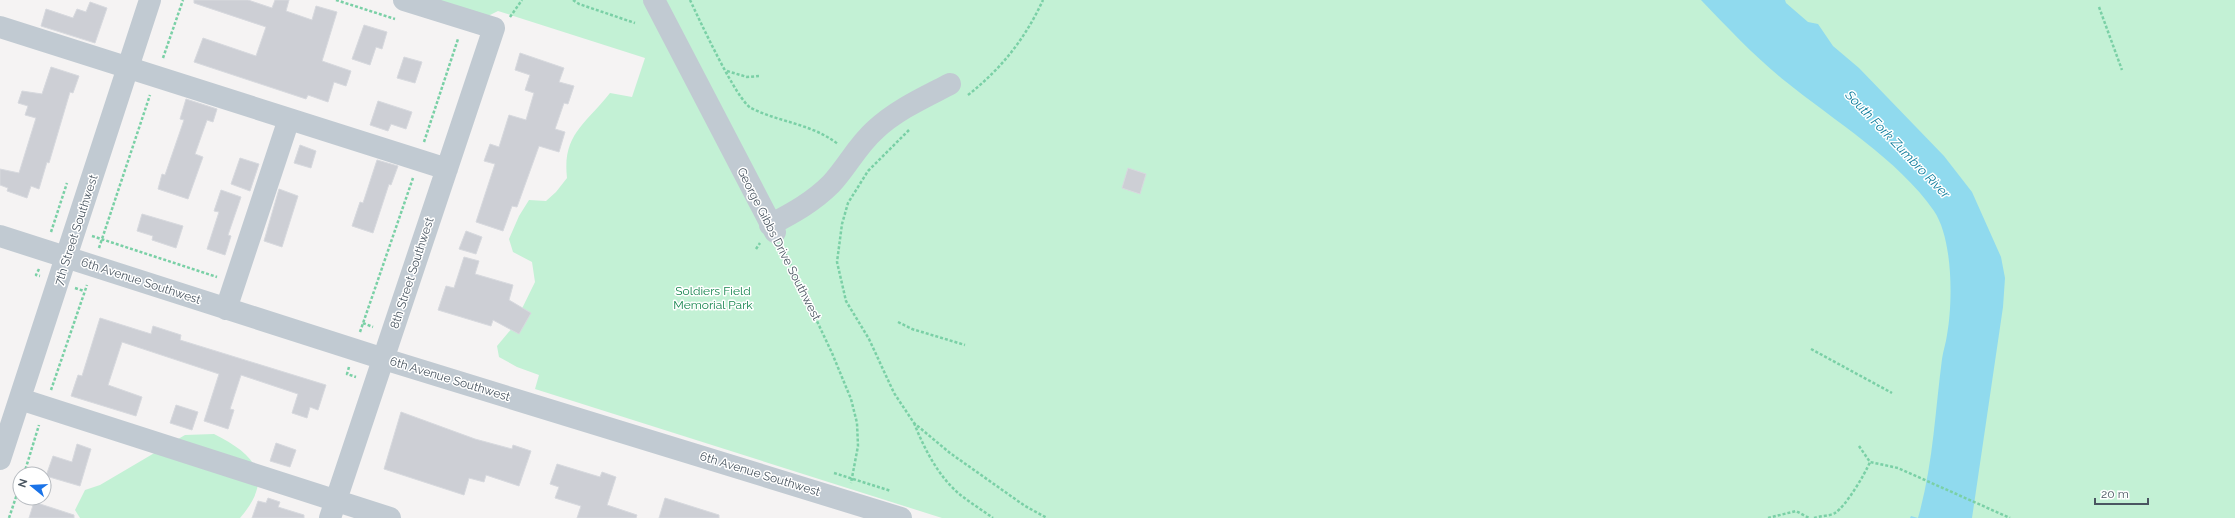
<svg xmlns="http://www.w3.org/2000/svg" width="2235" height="518" viewBox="0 0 2235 518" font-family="Raleway,sans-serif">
<rect width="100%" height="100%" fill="#f5f3f3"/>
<path fill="#c3f1d5" d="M438 0H2235V518H942L535 389 539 375 517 367 499 357 497 346 513 327 535 282 532 262 513 252 509 239 519 216 529 200 546 201 556 192 567 178C562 134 586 124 610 93L632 97 645 58 498 11 486 17Z
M214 434C256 455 275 477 240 518H80L75 510 85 490 100 485 185 435Z"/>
<path fill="#90daee" d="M1701 0H1785L1786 3 1808 22 1818 24 1833 46 1859 68 1944 156 1972 192 2001 257 2005 278 2003 307 1972 518H1910L1911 516 1918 518C1933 466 1935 412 1942 359 1943 351 1946 343 1947 335 1953 302 1953 239 1934 211 1899 160 1833 120 1785 81 1755 57 1728 28 1701 0Z"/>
<path fill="#cdcfd5" stroke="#d7d9de" d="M194 0H248L272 8 275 0H289L286 11 312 20 316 6 337 12 322 61 351 71 346 86 334 82 328 102 308 95 306 99 194 62 203 38 256 56 266 27 194 3Z
M90 2 107 8 95 43 41 26 46 9 73 18 77 9 86 12Z
M364 25 387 32 382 49 376 47 370 65 352 59Z
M520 53 564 68 559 82 574 86 568 104 564 103 555 129 565 132 559 152 539 146 517 207 512 206 503 231 476 222 495 164 484 161 490 144 499 147 509 115 526 120 534 93 525 90 530 75 515 70Z
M404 57 422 62 415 83 397 78Z
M51 67 79 76 73 93 70 92 49 163 47 162 39 189 31 186 27 198 7 191 8 188 0 185V169L19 173 36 118 25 115 28 106 18 103 22 91 42 94Z
M186 99 217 109 213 122 207 120 195 154 203 157 188 199 158 189 162 174 165 175 184 120 180 119Z
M378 101 412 112 406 129 391 124 388 131 370 125Z
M300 145 316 151 311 168 294 163Z
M240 158 259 164 250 191 231 184Z
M377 160 398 166 391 185 389 184 373 233 352 226 360 202 363 203Z
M1128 168 1146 174 1140 194 1122 188Z
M279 189 298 196 282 247 264 241Z
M221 190 241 197 228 235 231 236 225 255 207 249 219 212 214 211Z
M142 214 183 226 176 248 152 240 153 236 137 231Z
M466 231 482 237 476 254 459 249Z
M464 257 479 261 475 274 513 285 509 300 531 313 519 334 493 320 491 326 438 310 446 286 454 288Z
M100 318 151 334 153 326 181 335 180 340 326 385 318 410 310 407 307 418 292 413 298 394 241 375 230 409 234 410 228 429 204 421 219 374 122 342 108 385 142 397 136 416 71 396 78 375 82 376Z
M176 405 198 412 192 430 170 423Z
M401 412 475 439 512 449 513 445 531 451 519 486 486 475 484 482 469 478 464 495 384 469Z
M276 443 296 450 290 467 270 461Z
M77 444 91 449 80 486 46 476 53 456 72 462Z
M557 464 600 477 602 472 616 477 607 505 637 515 636 518H577L581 506 555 498 559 487 550 484Z
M268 498 280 502 278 507 304 515V518H252L258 501 266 503Z
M665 498 719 515V518H659Z
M34 502 74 515V518H29Z"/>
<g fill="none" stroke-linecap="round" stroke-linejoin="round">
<path stroke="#7ad0a6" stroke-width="2.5" stroke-dasharray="3 2" stroke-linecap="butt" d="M336 0 395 19
M573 0 579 4 635 23
M690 0C699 19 737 101 751 108 781 123 810 123 838 144
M2099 7 2122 70
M510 17 522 0
M163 58 183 0
M727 71 747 77 759 76
M968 95C1001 69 1025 39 1043 0
M909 130 868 171 848 203 842 224 837 262 846 301 869 339 894 393 914 423 950 453 1025 506 1047 518
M424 142 458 39
M51 232 67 183
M92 236 217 277
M99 248 150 95
M756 249 760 243
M783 249 832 353 851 399 857 423 858 446 851 483
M39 269 36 275 40 276
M75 288 84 291
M898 322 912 329 965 345
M363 323 373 327
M360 332 413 178
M1811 349 1892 393
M349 367 347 374 356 377
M51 390 87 285
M914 423C924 448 937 474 958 493 969 502 982 510 993 518
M1859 446 1870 462 1898 468 2010 518
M834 473 891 491
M24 474 39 425
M9 518 20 485
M1768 518 1796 511 1809 518
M1814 518C1820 516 1830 516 1835 513 1846 506 1865 474 1870 462"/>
<path stroke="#c1cad2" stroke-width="22" d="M654 0 775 232
M0 27 447 169
M770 225C793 213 813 202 831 184 847 167 857 146 875 130 896 110 925 97 950 84
M0 236 384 359 901 518
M226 309 289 119
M20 399 390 518
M0 459 150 0
M330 518 494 28 404 0"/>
</g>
<g text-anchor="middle" stroke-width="3" stroke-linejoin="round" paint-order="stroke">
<g font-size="12" fill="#4a5661" stroke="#fff">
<text transform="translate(76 230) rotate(-72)" y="4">7th Street Southwest</text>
<text transform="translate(779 244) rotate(63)" y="4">George Gibbs Drive Southwest</text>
<text transform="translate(412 273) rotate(-72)" y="4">8th Street Southwest</text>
<text transform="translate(141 281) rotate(18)" y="4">6th Avenue Southwest</text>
<text transform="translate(450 379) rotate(17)" y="4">6th Avenue Southwest</text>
<text transform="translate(760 474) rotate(17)" y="4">6th Avenue Southwest</text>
</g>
<g font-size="12" fill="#17864f" stroke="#fff">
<text x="713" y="295">Soldiers Field<tspan x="713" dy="14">Memorial Park</tspan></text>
</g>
<g font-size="13" font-style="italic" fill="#0c7c9b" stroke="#fff">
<text transform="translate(1898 144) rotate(46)" y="5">South Fork Zumbro River</text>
</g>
</g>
<g transform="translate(32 486) rotate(288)"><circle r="19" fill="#ffffff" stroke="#b7bbc0"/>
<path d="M0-3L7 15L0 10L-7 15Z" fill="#1a73e8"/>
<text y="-6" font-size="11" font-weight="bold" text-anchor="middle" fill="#4a5661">N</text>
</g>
<path d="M2095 498v6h53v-6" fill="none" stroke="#4a5661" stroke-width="2"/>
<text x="2101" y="498" font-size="12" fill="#4a5661" stroke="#ffffff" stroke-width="3" paint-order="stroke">20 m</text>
</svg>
